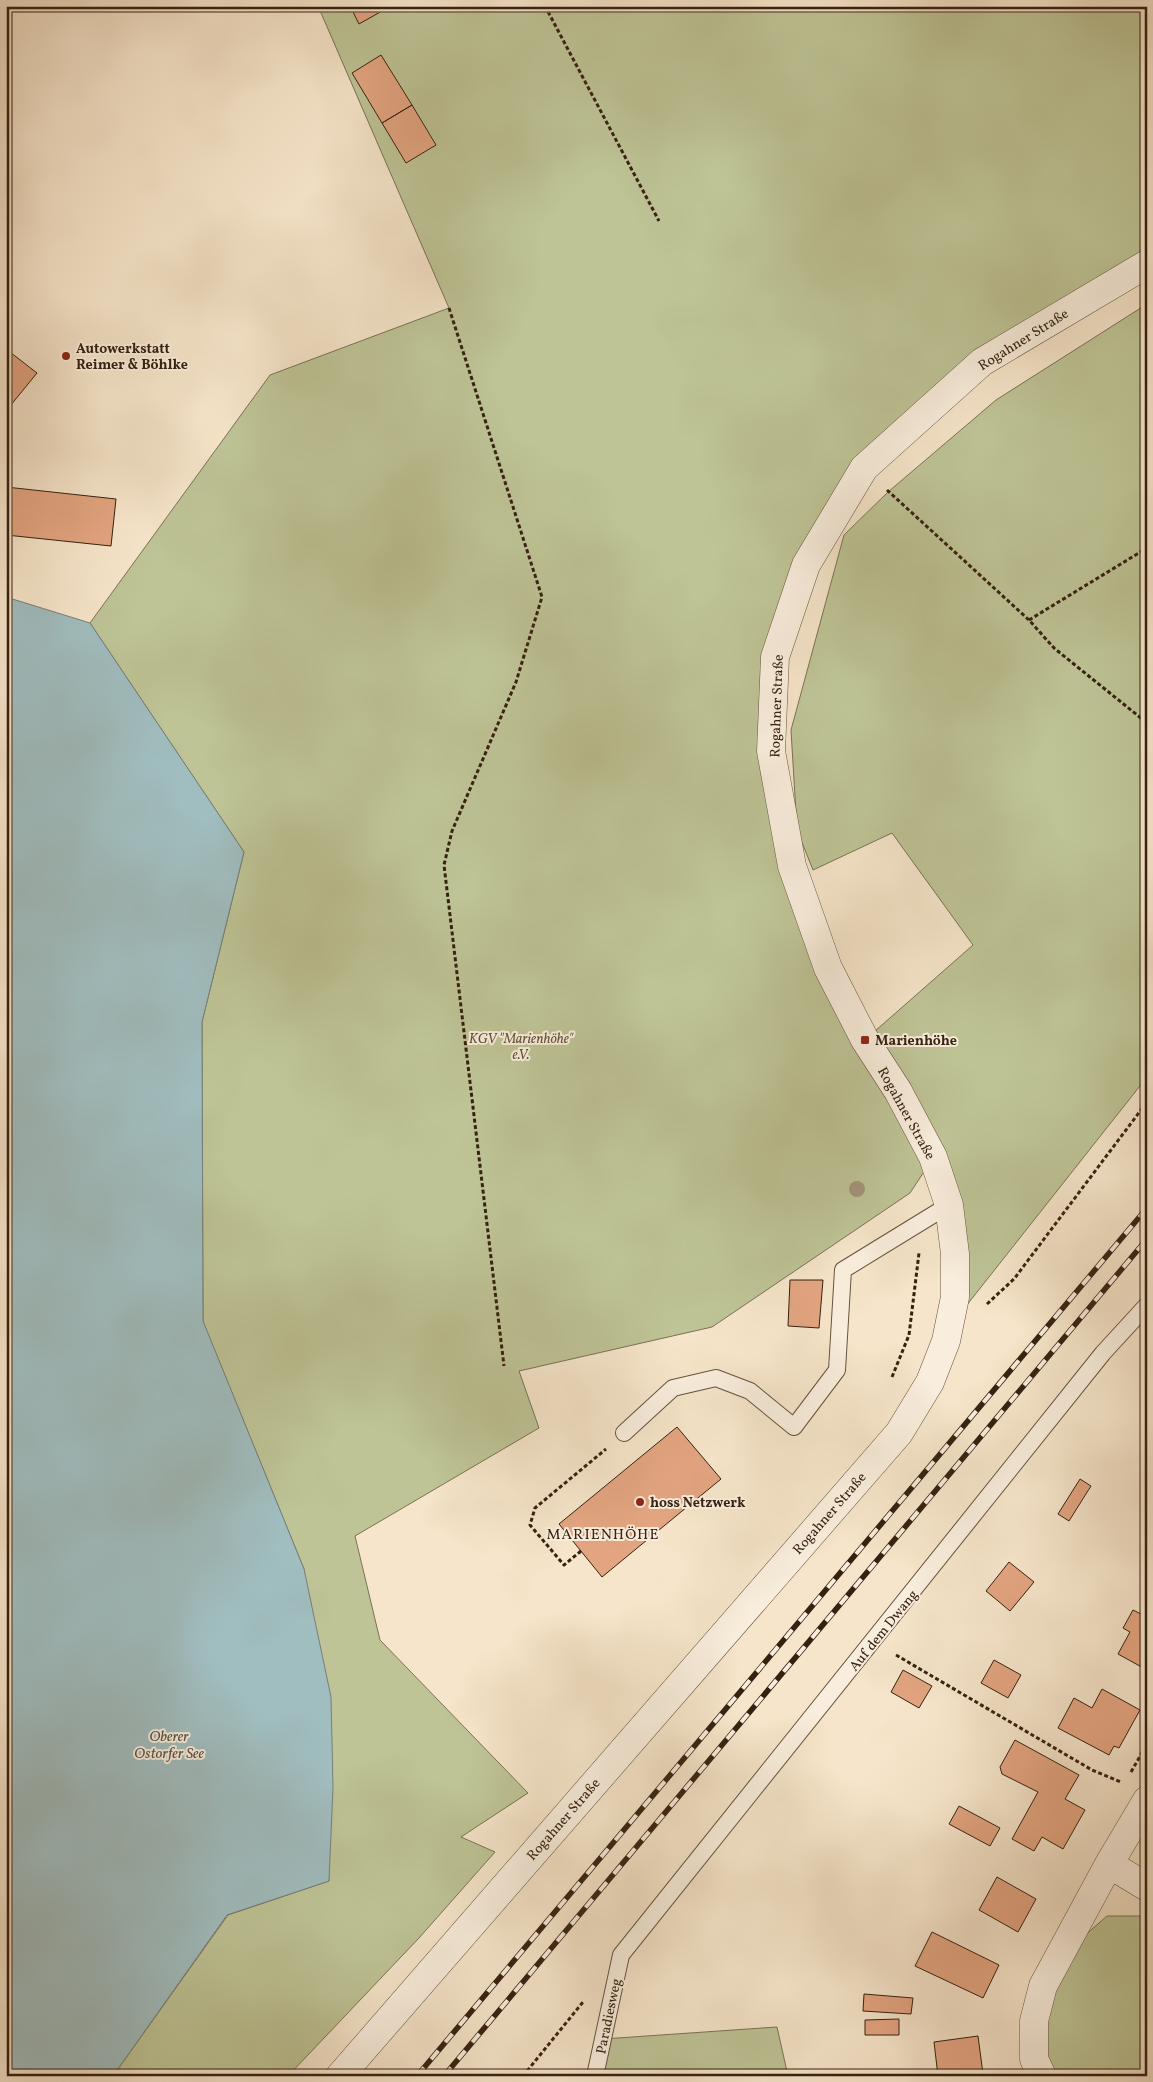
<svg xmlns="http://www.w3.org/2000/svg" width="1153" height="2082" viewBox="0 0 1153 2082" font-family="Vollkorn,serif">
<rect width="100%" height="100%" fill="#f6e5ca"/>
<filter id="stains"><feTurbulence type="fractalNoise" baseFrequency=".004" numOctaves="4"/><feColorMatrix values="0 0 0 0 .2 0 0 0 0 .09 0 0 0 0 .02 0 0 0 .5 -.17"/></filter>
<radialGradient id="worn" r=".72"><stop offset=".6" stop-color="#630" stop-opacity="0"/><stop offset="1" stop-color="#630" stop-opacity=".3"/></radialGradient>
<path fill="#bec496" stroke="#7a7253" d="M318 6H1147V264L982 362 864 468 775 657 792 866 866 1039 973 945 892 833 813 870 797 830 791 730 844 535 888 492 996 400 1147 304V1077L955 1320 933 1158 910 1193 712 1327 519 1371 539 1428 355 1536 380 1640 528 1793 461 1837 495 1852 419 1938 288 2076H113L228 1915 329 1881 304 1569 203 1322 202 1022 244 852 90 623 270 375 449 308Z
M1107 1916H1147V2076H1053L1043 2058V2015L1075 1944Z
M777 2027 788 2076H595L603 2039Z"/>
<path fill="#a0bdbf" stroke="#767f79" d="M6 597 90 623 244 852 202 1022 203 1321 304 1569 331 1697 333 1787 329 1881 227 1915 113 2076H6Z"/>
<path fill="#e3a581" stroke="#362110" d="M350 6H379L382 11 359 24Z
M381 55 412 105 382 123 352 73Z
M412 105 436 145 406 163 382 123Z
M6 349 37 373 6 411Z
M6 487 116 499 111 546 6 535Z
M790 1280H823L819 1328 788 1326Z
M677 1427 721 1479 602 1577 559 1524Z
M1080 1479 1091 1486 1069 1521 1058 1514Z
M1009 1562 1034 1582 1010 1611 986 1591Z
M1133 1610 1147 1617V1670L1118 1654 1130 1632 1123 1628Z
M994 1660 1021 1675 1008 1698 981 1683Z
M903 1670 932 1686 919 1708 891 1692Z
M1102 1689 1140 1710 1119 1748 1114 1746 1109 1755 1058 1728 1074 1698 1092 1708Z
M1015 1740 1079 1775 1065 1799 1085 1810 1063 1849 1042 1837 1034 1851 1012 1839 1038 1792 1002 1774 1000 1767Z
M959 1806 1000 1828 990 1846 949 1824Z
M997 1877 1036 1899 1018 1932 979 1910Z
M932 1932 999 1965 983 1998 915 1966Z
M864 1994 913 1998 911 2014 863 2011Z
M899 2019V2035H865V2020Z
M978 2036 983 2074 938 2076 934 2042Z"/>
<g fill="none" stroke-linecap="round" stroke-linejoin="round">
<g stroke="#66523e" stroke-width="18">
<path id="service" d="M624 1433 673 1388 716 1378 750 1391 794 1427 837 1370 843 1270 949 1205
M595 2076 621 1955 1103 1353 1147 1305"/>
</g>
<g stroke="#66523e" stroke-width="29">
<path id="minor" d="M1109 1864 1147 1887
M1042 2076 1034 2059V2021L1043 1986 1109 1864 1147 1800"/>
</g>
<g stroke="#66523e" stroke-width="29">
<path id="tertiary" d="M340 2076 899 1433 930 1382 946 1341 955 1297V1254L949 1205 933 1157 898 1091 865 1040 828 968 792 866 771 751 775 657 806 565 864 468 982 362 1147 264"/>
</g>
<path stroke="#362110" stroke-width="3" stroke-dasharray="4 2.5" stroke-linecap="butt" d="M545 6 659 221
M449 308 542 597 516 682 452 831 444 865 504 1366
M887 490 1029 620 1054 648 1147 723
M1029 620 1147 548
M987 1304 1014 1279 1147 1102
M892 1377 909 1335 919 1253
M581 1551 564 1565 530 1525 535 1508 606 1449
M896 1655 1092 1770 1121 1782
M1131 1772 1147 1744
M523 2076 583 2002"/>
<use href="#service" stroke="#f9eedd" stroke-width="16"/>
<use href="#minor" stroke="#f9eedd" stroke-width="28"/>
<use href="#tertiary" stroke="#f9eedd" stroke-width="28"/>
<g stroke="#362110" stroke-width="5.5">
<path id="rail" d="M417 2076 1147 1208
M444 2076 1147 1239"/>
</g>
<use href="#rail" stroke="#f9eedd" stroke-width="4" stroke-dasharray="11" stroke-linecap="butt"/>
</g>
<circle fill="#a3947a" cx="857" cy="1189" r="8"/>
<g fill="#8f2418" stroke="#f9eedd" stroke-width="2">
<circle cx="66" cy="356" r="5"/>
<rect x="860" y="1035" width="10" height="10" rx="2.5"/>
<circle cx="640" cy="1502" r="5"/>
</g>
<g text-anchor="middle" stroke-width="4" stroke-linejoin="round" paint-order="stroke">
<g font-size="14" fill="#362110" stroke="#f9eedd">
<text transform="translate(1023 339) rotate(-32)" y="5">Rogahner Straße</text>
<text transform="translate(776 706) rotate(-88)" y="5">Rogahner Straße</text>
<text transform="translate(907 1113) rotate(61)" y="5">Rogahner Straße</text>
<text transform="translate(829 1513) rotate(-49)" y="5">Rogahner Straße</text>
<text transform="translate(883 1630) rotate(-51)" y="5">Auf dem Dwang</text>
<text transform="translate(563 1819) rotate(-49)" y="5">Rogahner Straße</text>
<text transform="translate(608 2016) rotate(-78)" y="5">Paradiesweg</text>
</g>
<g font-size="14" font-weight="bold" fill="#362110" stroke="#f9eedd" text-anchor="start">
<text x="76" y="353">Autowerkstatt<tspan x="76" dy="16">Reimer &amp; Böhlke</tspan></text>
<text x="875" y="1045">Marienhöhe</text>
<text x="650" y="1507">hoss Netzwerk</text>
</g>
<g font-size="14" font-style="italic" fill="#5f5238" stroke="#f9eedd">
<text x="521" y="1043">KGV "Marienhöhe"<tspan x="521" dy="16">e.V.</tspan></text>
</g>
<g font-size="15" letter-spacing="1" fill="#362110" stroke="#f9eedd">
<text x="603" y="1539">MARIENHÖHE</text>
</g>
<g font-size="15" font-style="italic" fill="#565045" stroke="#f9eedd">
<text x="169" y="1741">Oberer<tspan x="169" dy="17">Ostorfer See</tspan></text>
</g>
</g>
<rect width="1153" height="2082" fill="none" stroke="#f6e5ca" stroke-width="25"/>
<rect x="8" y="8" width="1138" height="2067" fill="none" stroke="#362110" stroke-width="2.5"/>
<rect x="12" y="12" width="1128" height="2057" fill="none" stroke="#362110"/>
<rect width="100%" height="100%" filter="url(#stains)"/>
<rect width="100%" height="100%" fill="url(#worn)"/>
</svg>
